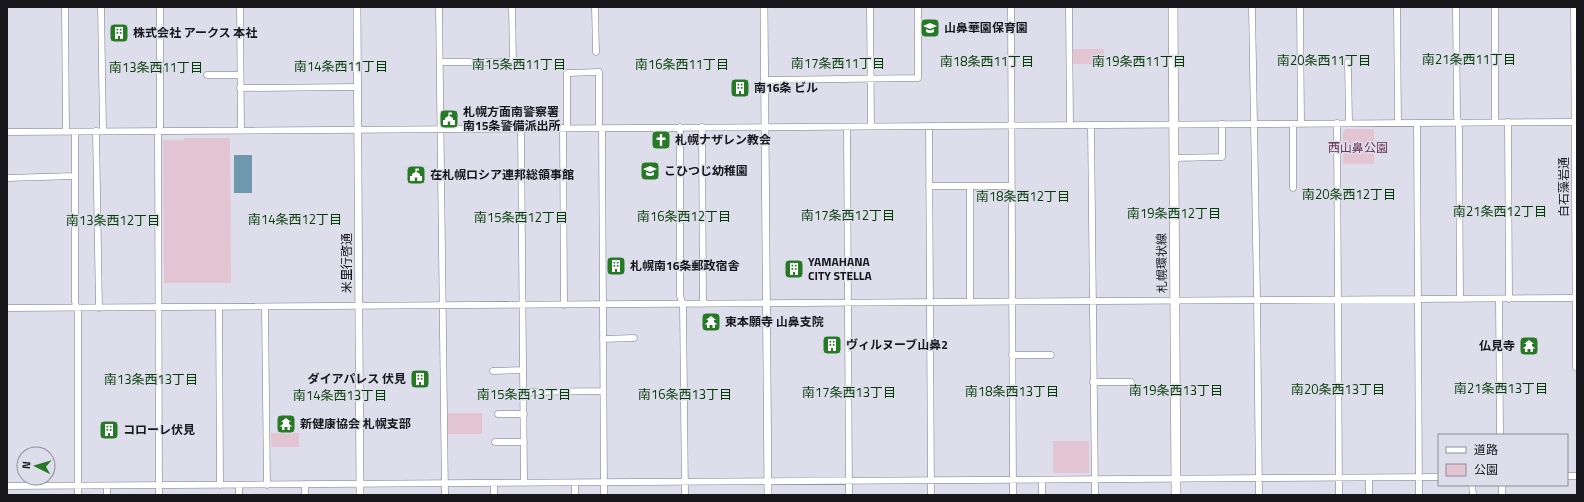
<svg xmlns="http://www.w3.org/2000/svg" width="1584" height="502" viewBox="0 0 1584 502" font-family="'Titillium Web','Noto Sans JP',sans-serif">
<rect width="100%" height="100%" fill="#deddeb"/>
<path fill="#e2c4d2" d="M1073 49H1104V64H1073Z
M1346 129H1374V164H1343V132Z
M184 138H230L231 283H164L163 140H184Z
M448 413H482V434H448Z
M271 433H299V447H271Z
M1053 441H1089V473H1053Z"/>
<path fill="#6f98ac" d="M234 155H252V193H234Z"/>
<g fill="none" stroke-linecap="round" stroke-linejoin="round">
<g stroke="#7c7b88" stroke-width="7">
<path id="minor" d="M65 7 66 132
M101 7 103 131
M160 7V131
M240 7 241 131
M439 7 445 495
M595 7 596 52
M870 7 871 126
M1011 7 1013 495
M1069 7 1070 125
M1252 7 1257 296 1259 495
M1300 7 1301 124
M1397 7 1398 123
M1456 7 1457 116 1459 128 1460 299
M1495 7V122
M440 62H513L512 7
M1348 62 1349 123
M207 75H240
M764 80 918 78V7
M240 88 357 87
M1508 122 1509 299
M1337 123 1339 495
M1417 123 1419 495
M1293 124V188
M1091 125 1095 495
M929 126 931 495
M680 127V296L683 304 685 495
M702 127 703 304
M847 127 849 495
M521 128 524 483
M563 128 564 305
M567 128V73L599 72V128
M602 128 604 495
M96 131 99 308
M158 131 159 495
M7 132 1577 122
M75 132V302L78 312V495
M1174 158 1222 157V124
M7 178 75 176
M929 186H1011
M970 186V302
M1499 299 1500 435
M219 307 220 485
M265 307 267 485
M7 308 1577 298
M603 339 634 338
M1012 355H1051
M493 371 523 370
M1093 382H1131
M523 392 603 391
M498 414H524
M495 442H524
M1567 476H1577
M1042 480V495
M494 483V495
M575 483V495
M305 484V495
M239 485V495
M1472 485 1473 495
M1502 485V495
M7 486 1439 477
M107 486V495
M1369 495V478"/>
</g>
<g stroke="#7c7b88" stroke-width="8">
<path id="tertiary" d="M357 7 360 495
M764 7 768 495"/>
</g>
<g stroke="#7c7b88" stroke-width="9">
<path id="secondary" d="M1575 7 1577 367"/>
</g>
<g stroke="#7c7b88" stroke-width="10">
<path id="primary" d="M1173 7 1176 495"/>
</g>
<use href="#minor" stroke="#fff" stroke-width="6"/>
<use href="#tertiary" stroke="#fff" stroke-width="7"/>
<use href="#secondary" stroke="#fff" stroke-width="8"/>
<use href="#primary" stroke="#fff" stroke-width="9"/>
</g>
<defs>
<g id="school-square" transform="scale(1)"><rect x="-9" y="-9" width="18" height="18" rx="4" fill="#267925" stroke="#deddeb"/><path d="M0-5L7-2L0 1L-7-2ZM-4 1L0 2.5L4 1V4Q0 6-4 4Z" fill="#fff"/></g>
<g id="building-square" transform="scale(1)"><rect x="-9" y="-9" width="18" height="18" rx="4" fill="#267925" stroke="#deddeb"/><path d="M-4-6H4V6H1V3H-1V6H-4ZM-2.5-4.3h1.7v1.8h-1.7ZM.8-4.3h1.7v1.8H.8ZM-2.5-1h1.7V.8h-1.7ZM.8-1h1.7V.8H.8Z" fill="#fff"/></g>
<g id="civic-square" transform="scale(1)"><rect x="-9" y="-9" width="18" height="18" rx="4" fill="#267925" stroke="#deddeb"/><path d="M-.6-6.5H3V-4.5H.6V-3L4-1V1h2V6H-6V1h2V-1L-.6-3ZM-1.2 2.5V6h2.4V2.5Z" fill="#fff"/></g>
<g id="church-square" transform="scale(1)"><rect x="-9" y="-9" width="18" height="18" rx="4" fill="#267925" stroke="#deddeb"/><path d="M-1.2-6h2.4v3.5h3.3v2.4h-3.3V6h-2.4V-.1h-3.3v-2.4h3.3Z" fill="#fff"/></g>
<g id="temple-square" transform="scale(1)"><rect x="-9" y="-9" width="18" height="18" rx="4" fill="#267925" stroke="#deddeb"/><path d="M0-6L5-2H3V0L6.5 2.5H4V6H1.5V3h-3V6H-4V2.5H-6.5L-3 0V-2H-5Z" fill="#fff"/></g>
</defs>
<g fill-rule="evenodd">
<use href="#school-square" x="930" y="28"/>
<use href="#building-square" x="119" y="33"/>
<use href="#building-square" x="740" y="88"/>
<use href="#civic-square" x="449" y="119"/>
<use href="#church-square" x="661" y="140"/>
<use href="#school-square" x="650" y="171"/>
<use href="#civic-square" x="416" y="175"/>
<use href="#building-square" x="616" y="266"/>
<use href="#building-square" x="794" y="269"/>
<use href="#temple-square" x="711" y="322"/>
<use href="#building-square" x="832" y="345"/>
<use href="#temple-square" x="1529" y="346"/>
<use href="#building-square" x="420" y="379"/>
<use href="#temple-square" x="286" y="424"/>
<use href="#building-square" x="109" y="430"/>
</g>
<g text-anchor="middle" stroke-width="3" stroke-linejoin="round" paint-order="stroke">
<g font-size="12" font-weight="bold" fill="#17171c" stroke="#deddeb" text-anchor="start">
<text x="944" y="32">山鼻華園保育園</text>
<text x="133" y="37">株式会社 アークス 本社</text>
<text x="754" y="92">南16条 ビル</text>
<text x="463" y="116">札幌方面南警察署<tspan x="463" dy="14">南15条警備派出所</tspan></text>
<text x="675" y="144">札幌ナザレン教会</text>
<text x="664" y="175">こひつじ幼稚園</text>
<text x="430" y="179">在札幌ロシア連邦総領事館</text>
<text x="808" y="266">YAMAHANA<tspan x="808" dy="14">CITY STELLA</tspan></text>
<text x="630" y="270">札幌南16条郵政宿舎</text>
<text x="725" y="326">東本願寺 山鼻支院</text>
<text x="846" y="349">ヴィルヌーブ山鼻2</text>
<text x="1515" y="350" text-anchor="end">仏見寺</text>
<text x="406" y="383" text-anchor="end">ダイアパレス 伏見</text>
<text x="300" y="428">新健康協会 札幌支部</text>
<text x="123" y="434">コローレ伏見</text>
</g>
<g font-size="12" fill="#693551" stroke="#deddeb">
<text x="1358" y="152">西山鼻公園</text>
</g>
<g font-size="12" fill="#17171c" stroke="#deddeb">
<text transform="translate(1564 187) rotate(-90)" y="4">白石藻岩通</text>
<text transform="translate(347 263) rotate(-90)" y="4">米里行啓通</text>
<text transform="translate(1162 263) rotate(-91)" y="4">札幌環状線</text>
</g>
<g font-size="13" fill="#053d06" stroke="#deddeb">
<text x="1469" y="64">南21条西11丁目</text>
<text x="1324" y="65">南20条西11丁目</text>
<text x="987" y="66">南18条西11丁目</text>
<text x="1139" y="66">南19条西11丁目</text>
<text x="838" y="68">南17条西11丁目</text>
<text x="519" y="69">南15条西11丁目</text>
<text x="682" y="69">南16条西11丁目</text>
<text x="341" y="71">南14条西11丁目</text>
<text x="156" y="72">南13条西11丁目</text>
<text x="1349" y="199">南20条西12丁目</text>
<text x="1023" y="201">南18条西12丁目</text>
<text x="1500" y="216">南21条西12丁目</text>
<text x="1174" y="218">南19条西12丁目</text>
<text x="848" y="220">南17条西12丁目</text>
<text x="684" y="221">南16条西12丁目</text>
<text x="521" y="222">南15条西12丁目</text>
<text x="295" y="224">南14条西12丁目</text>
<text x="113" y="225">南13条西12丁目</text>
<text x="151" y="384">南13条西13丁目</text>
<text x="1501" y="393">南21条西13丁目</text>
<text x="1338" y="394">南20条西13丁目</text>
<text x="1176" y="395">南19条西13丁目</text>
<text x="1012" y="396">南18条西13丁目</text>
<text x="849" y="397">南17条西13丁目</text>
<text x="524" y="399">南15条西13丁目</text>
<text x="685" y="399">南16条西13丁目</text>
<text x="340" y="400">南14条西13丁目</text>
</g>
</g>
<rect width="1584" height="502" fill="none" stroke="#17171c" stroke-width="16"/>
<rect x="1438" y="434" width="130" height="52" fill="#deddeb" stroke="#8e8e98"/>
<rect x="1446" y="447" width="20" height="6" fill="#ffffff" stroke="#8e8e98"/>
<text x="1474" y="454" font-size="12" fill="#17171c">道路</text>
<rect x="1446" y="464" width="20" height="12" fill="#e2c4d2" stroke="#8e8e98"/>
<text x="1474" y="474" font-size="12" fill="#17171c">公園</text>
<g transform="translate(36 466) rotate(275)"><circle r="19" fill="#deddeb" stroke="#8e8e98"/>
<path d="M0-3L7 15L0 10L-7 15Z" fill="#267925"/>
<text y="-6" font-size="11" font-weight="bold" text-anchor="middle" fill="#17171c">N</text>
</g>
</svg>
